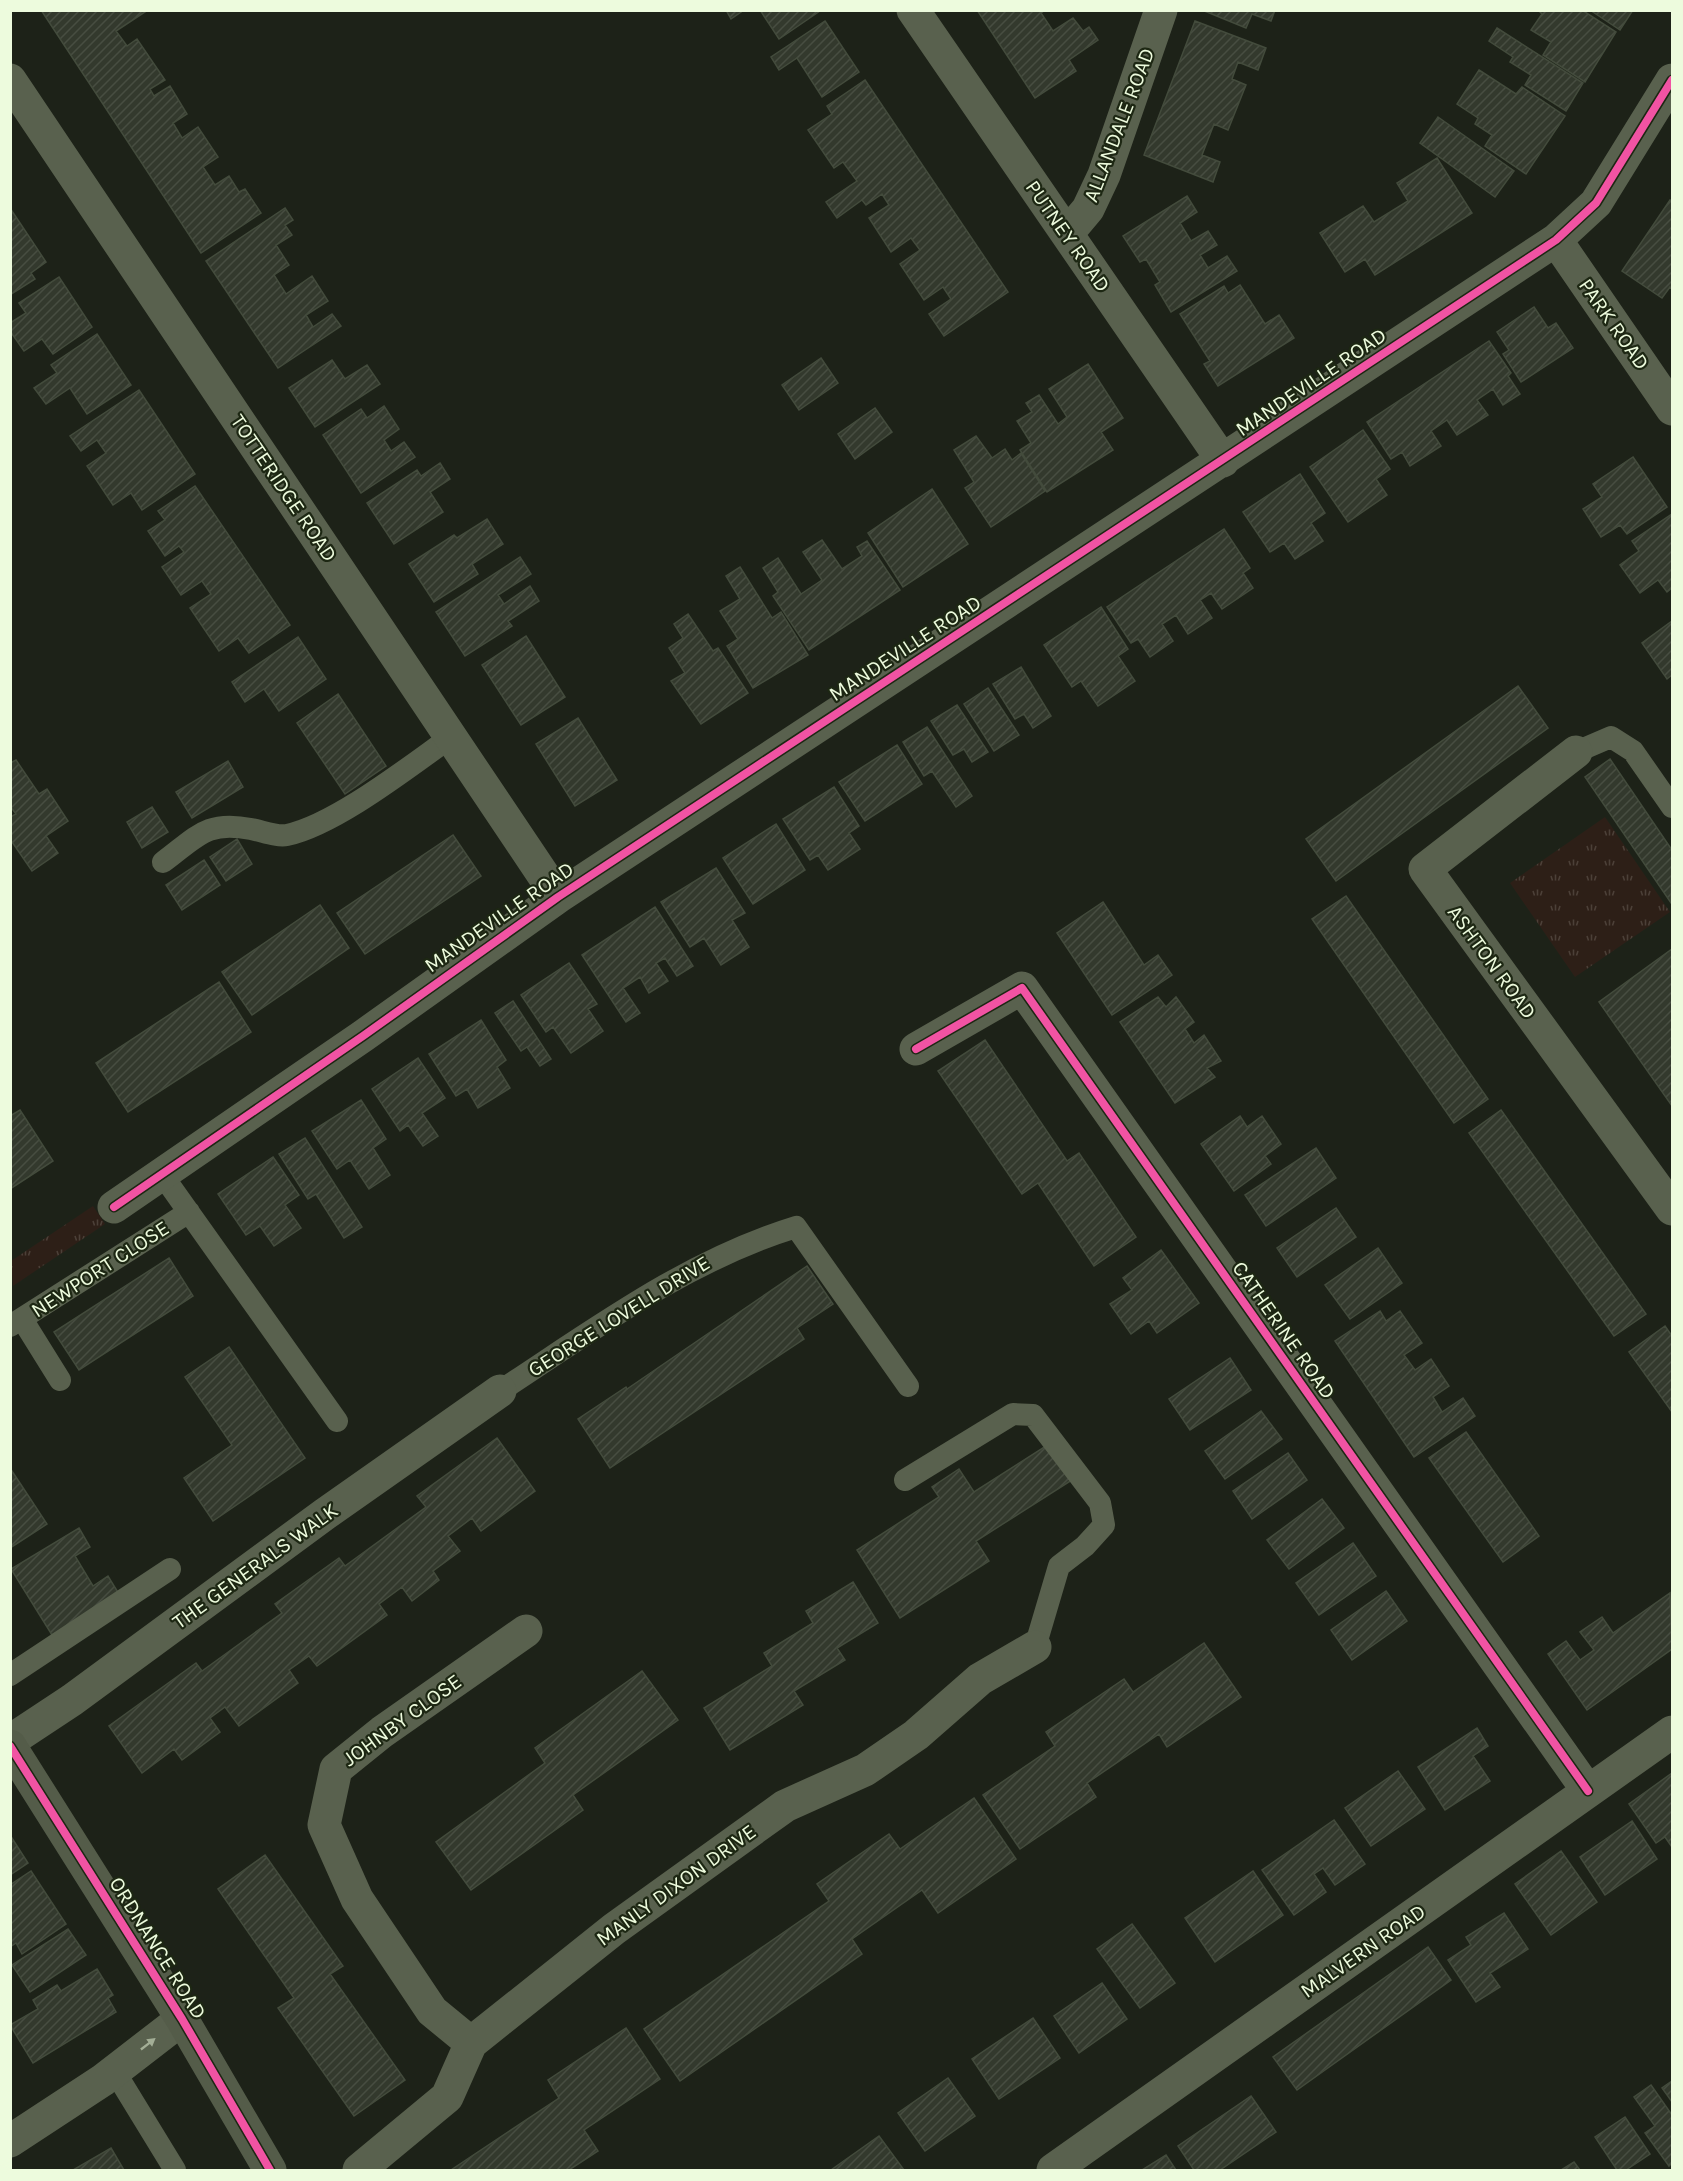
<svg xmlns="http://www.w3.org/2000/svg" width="1683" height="2181" viewBox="0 0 1683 2181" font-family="Karla,sans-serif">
<defs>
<pattern id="grass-tufts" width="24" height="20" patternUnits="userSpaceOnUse" patternTransform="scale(1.5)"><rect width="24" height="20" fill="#2d1f17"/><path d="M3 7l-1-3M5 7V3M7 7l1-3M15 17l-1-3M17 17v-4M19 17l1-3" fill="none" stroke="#4c4038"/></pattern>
<pattern id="building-hatch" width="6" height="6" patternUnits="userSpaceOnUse" patternTransform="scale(1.5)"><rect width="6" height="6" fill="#33392d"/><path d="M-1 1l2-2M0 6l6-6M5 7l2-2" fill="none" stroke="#474d41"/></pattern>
</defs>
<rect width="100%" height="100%" fill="#1d2218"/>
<path fill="url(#grass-tufts)" d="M1605 817 1670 912 1575 977 1510 883Z
M93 1206 105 1224 13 1286 11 1261Z"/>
<path fill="url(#building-hatch)" stroke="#434b3c" stroke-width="1.5" d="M41 10H148L116 31 127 46 137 39 165 80 150 89 154 96 170 86 187 114 173 123 182 138 198 127 218 157 203 167 215 185 229 176 239 192 245 189 261 213 201 253Z
M726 10H744L731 19Z
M760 10H819L820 11 779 39Z
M977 10H1045L1041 13 1053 31 1073 18 1083 31 1089 27 1098 40 1069 60 1076 71 1035 98Z
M1202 10H1275L1271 21 1252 14 1246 28Z
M1538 10H1582L1616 32 1585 82 1543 55 1551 42 1531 30 1542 14Z
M1590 10H1633L1620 30Z
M825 21 859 72 822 97 797 58 779 70 771 57Z
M1195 21 1266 48 1258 70 1238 62 1232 79 1246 85 1228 130 1214 124 1202 155 1220 162 1213 182 1144 155Z
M1497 28 1583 83 1566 111 1525 85 1531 75 1510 62 1513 57 1489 41Z
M1479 70 1516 94 1522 87 1565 116 1526 174 1485 146 1492 135 1475 124 1478 118 1457 104Z
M865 80 1008 292 944 336 929 314 951 299 943 287 924 300 900 264 920 250 911 238 891 252 869 218 889 205 882 194 866 205 862 200 837 218 826 202 857 181 843 162 834 168 808 130 832 114 827 106Z
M1438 117 1514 171 1495 197 1420 143Z
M1437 158 1472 213 1375 275 1365 259 1345 272 1320 233 1363 206 1374 222 1408 201 1397 183Z
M1187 196 1197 212 1180 223 1191 241 1208 231 1217 245 1200 255 1208 268 1227 256 1237 271 1171 312 1155 285 1160 282 1146 259 1140 262 1123 236Z
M1670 200 1672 201V288L1670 287 1662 298 1622 271Z
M10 208 46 262 31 273 35 279 10 295Z
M285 208 293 220 285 225 292 235 276 245 289 265 274 275 286 294 312 276 328 301 306 315 313 327 332 314 341 326 278 368 206 261Z
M59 277 92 327 53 354 42 339 24 351 10 331V323L26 313 19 303Z
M1240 285 1265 324 1279 315 1294 338 1218 386 1204 364 1210 361 1180 314 1224 286 1228 293Z
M1534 307 1548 328 1556 323 1573 348 1521 382 1503 354 1509 350 1497 332Z
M97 334 131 385 87 414 70 388 46 404 34 388 57 373 51 365Z
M1489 341 1511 373 1508 376 1520 394 1503 405 1493 389 1477 400 1488 415 1457 435 1447 420 1431 431 1441 446 1410 466 1402 452 1391 459 1367 422Z
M821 358 838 383 799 410 782 385Z
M332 360 345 379 367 365 380 384 315 427 289 388Z
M1088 364 1123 418 1101 432 1113 450 1047 492 1020 450 1031 443 1017 421 1032 412 1026 403 1039 395 1058 424 1067 417 1049 389Z
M139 390 195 474 142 510 131 493 113 505 87 466 106 453 97 440 81 451 70 436Z
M384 406 399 429 384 440 391 451 404 442 415 457 361 493 323 435 361 409 367 418Z
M875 408 892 432 855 459 838 434Z
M1363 430 1390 469 1376 479 1387 495 1348 522 1310 467Z
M976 436 992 458 1005 449 1012 460 1021 453 1045 491 991 527 965 488 974 482 954 450Z
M1633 457 1667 507 1627 534 1620 525 1601 537 1583 509 1602 497 1593 484Z
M440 463 450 479 430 492 443 512 394 544 367 503 417 470 421 476Z
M1300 474 1325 513 1311 523 1323 541 1295 559 1284 543 1270 552 1243 512Z
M195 486 290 625 249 653 238 638 219 651 190 608 211 594 202 581 181 595 162 567 184 552 179 546 165 556 148 531 165 520 158 511Z
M932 489 968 544 903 587 868 533Z
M1672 514V588L1667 592 1658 580 1640 593 1620 565 1639 551 1632 541Z
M487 519 503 544 472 564 478 574 434 602 409 564 454 535 457 538Z
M1224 529 1250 568 1243 573 1253 588 1222 609 1211 593 1200 600 1212 618 1188 634 1176 615 1162 624 1173 641 1150 657 1138 639 1131 643 1107 607Z
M822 540 842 569 862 556 857 547 867 541 900 590 809 650 773 596 778 592 763 568 778 558 801 594 822 580 803 552Z
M520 557 531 574 498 595 504 604 530 586 539 601 508 621 512 626 465 656 436 612Z
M740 567 772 618 781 612 808 655 753 688 727 646 738 639 720 611 740 599 726 576Z
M1101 607 1128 649 1118 656 1135 681 1098 706 1081 681 1072 687 1044 645Z
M688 614 713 651 718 648 748 693 701 724 671 681 685 673 669 648 683 638 674 624Z
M1672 621V675L1667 679 1642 643Z
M526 636 565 697 521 725 482 665Z
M298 637 326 679 279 711 264 689 245 702 232 682Z
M1021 667 1051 716 1033 728 1024 714 1015 719 993 684Z
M1518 686 1548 728 1336 881 1306 839Z
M988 688 1019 735 994 751 964 704Z
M338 694 386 766 345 794 297 723Z
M957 705 988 752 972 762 964 749 953 755 931 721Z
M578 718 617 780 575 806 536 744Z
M927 727 972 796 956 807 932 771 924 776 903 742Z
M897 745 922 784 865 821 839 782Z
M1610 759 1672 850 1671 903 1585 777Z
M16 760 39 794 47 789 68 821 46 836 58 853 32 871 10 839V817L16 814 10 806V763Z
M228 761 243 787 192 818 176 792Z
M834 787 859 826 849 833 860 849 828 870 818 855 810 860 783 819Z
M152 807 168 832 142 848 127 822Z
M776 824 805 870 753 904 723 858Z
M453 835 481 876 365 954 337 913Z
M237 839 252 864 226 881 210 857Z
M204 860 220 885 182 910 166 885Z
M716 868 745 913 732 920 749 947 721 965 704 938 690 947 661 902Z
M1346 896 1488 1099 1454 1123 1312 919Z
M1103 902 1144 965 1158 955 1172 975 1112 1015 1057 933Z
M320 905 349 948 252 1015 222 972Z
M655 907 693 966 677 976 665 958 656 963 668 981 649 993 640 977 623 988 640 1013 626 1022 582 955Z
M1672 949V1106L1599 1002Z
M569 963 597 1004 588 1009 603 1031 571 1053 553 1027 546 1032 521 995Z
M219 982 251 1032 128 1112 96 1063Z
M1158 997 1166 1007 1176 997 1194 1022 1185 1029 1194 1043 1204 1035 1221 1061 1207 1068 1215 1077 1175 1103 1120 1022Z
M513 1001 551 1059 540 1066 527 1047 521 1051 495 1013Z
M481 1020 506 1060 497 1067 510 1088 478 1108 467 1089 456 1096 429 1054Z
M985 1040 1067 1161 1079 1153 1136 1237 1094 1266 1038 1183 1022 1194 938 1071Z
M418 1058 445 1098 422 1113 438 1136 423 1146 408 1125 400 1131 372 1089Z
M361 1100 386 1139 373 1148 390 1175 369 1189 350 1160 337 1169 312 1131Z
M20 1110 53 1161 10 1189V1116Z
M1501 1110 1646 1314 1614 1336 1469 1133Z
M1240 1116 1247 1127 1262 1116 1281 1144 1265 1156 1271 1164 1234 1191 1201 1144Z
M305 1138 362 1227 344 1238 316 1194 308 1199 279 1154Z
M1316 1148 1336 1178 1266 1226 1245 1195Z
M273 1157 299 1195 285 1205 301 1228 274 1246 260 1226 246 1235 218 1194Z
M1336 1208 1356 1237 1297 1277 1277 1248Z
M1378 1248 1402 1283 1350 1319 1325 1285Z
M1161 1250 1199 1303 1157 1333 1149 1321 1131 1334 1110 1304 1132 1290 1123 1278Z
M169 1258 193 1296 79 1370 54 1332Z
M807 1266 833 1304 797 1328 804 1339 610 1468 578 1419 626 1387 627 1389Z
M1380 1311 1386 1321 1400 1311 1422 1343 1404 1355 1415 1370 1431 1359 1449 1386 1433 1397 1442 1412 1463 1398 1475 1416 1414 1457 1335 1341Z
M1665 1326 1672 1336V1412L1629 1352Z
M229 1347 305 1458 213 1521 184 1478 232 1445 185 1377Z
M1230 1358 1251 1390 1190 1430 1169 1399Z
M1261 1411 1282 1439 1225 1479 1205 1451Z
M1466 1432 1539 1536 1503 1562 1429 1458Z
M497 1438 535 1491 481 1531 472 1518 448 1536 460 1551 433 1571 439 1580 412 1601 402 1587 379 1604 387 1615 317 1666 309 1656 289 1670 298 1683 239 1726 225 1707 210 1718 220 1732 182 1760 174 1749 142 1773 109 1726 196 1663 202 1671 282 1613 275 1604 339 1558 345 1566 426 1507 417 1496Z
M1049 1444 1072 1480 976 1541 989 1561 900 1618 857 1550 939 1497 932 1487 959 1469 974 1492Z
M1288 1453 1307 1480 1252 1519 1233 1491Z
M10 1468 47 1524 10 1548Z
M1322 1499 1344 1528 1289 1569 1267 1540Z
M79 1528 90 1547 75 1556 93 1586 108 1576 119 1594 52 1635 11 1569Z
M1353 1543 1376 1576 1319 1615 1296 1583Z
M853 1582 878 1623 837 1648 845 1660 794 1691 803 1705 730 1750 704 1708 772 1666 764 1653 813 1623 806 1611Z
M1386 1591 1407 1621 1352 1660 1331 1630Z
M1670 1593 1672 1649 1587 1710 1548 1654 1566 1641 1580 1660 1594 1650 1580 1632 1602 1617 1613 1633Z
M1204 1643 1241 1697 1167 1747 1159 1734 1087 1783 1096 1797 1020 1849 983 1795 1055 1746 1046 1732 1124 1679 1133 1692Z
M642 1671 678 1720 573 1795 583 1810 471 1890 436 1842 545 1763 535 1748Z
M1477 1728 1488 1746 1473 1756 1490 1781 1445 1810 1418 1767Z
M1398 1771 1425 1809 1371 1846 1345 1808Z
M1672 1773V1847L1665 1837 1656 1843 1629 1804Z
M974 1798 1016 1859 938 1913 922 1890 852 1939 862 1954 680 2081 644 2029 829 1901 817 1884 889 1834 900 1849Z
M1334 1820 1365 1864 1335 1885 1323 1868 1314 1874 1326 1892 1294 1915 1262 1870Z
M1632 1821 1657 1859 1605 1895 1580 1857Z
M10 1835 28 1863 10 1875Z
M1561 1851 1597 1902 1551 1935 1515 1884Z
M265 1855 343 1966 330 1974 405 2080 354 2116 278 2008 294 1998 218 1889Z
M31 1871 66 1924 22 1954 16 1943 10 1947V1885Z
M1253 1871 1283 1915 1215 1962 1185 1918Z
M1504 1913 1528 1949 1490 1973 1500 1987 1476 2002 1448 1960 1471 1945 1466 1937Z
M1132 1924 1175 1983 1140 2008 1097 1949Z
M68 1929 86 1955 30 1992 12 1965Z
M1428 1947 1451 1980 1297 2090 1273 2057Z
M97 1969 113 1995 108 1998 116 2012 33 2063 10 2025 38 2009 33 2000 57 1985 61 1991Z
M1102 1983 1127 2019 1079 2053 1054 2016Z
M1033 2018 1060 2058 999 2099 972 2059Z
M626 2028 660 2079 584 2130 598 2151 569 2170H451L559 2098 548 2080Z
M948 2078 975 2116 925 2151 898 2113Z
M1672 2081V2102L1662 2088Z
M1651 2085 1672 2115V2163L1669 2166 1645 2133 1655 2126 1634 2097Z
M1251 2096 1276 2132 1220 2170H1194L1178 2146Z
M1625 2117 1650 2154 1626 2170H1617L1595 2137Z
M879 2136 904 2170H831Z
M111 2148 124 2170H73Z
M1166 2155 1176 2170H1142Z
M1574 2162 1580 2170H1561Z"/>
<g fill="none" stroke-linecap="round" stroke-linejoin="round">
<path stroke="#59614e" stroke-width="22" d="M1576 752 1611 737 1633 751 1672 807
M163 862C197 837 206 820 251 829 262 831 277 837 287 835 335 825 410 766 451 737
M161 1173 337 1421
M22 1319 60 1380
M10 1326 189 1212
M500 1391C595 1329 686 1261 796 1227L908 1386
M905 1480 1013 1414 1033 1415 1100 1503 1104 1525 1085 1546 1059 1566 1035 1647
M10 1675 170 1569
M115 2072 175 2170"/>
<path stroke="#59614e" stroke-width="33" d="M913 10 1223 461
M10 80 558 897
M1067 234 1088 209 1104 175 1161 10
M1556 240 1672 409
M1576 752 1425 869 1672 1209
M916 1049 1022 988 1588 1791
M114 1207 363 1036 558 897 1556 240 1596 203 1672 80
M10 1741 72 1700 325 1514 500 1391
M471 2043 432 2011 357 1899 324 1825 336 1769 382 1732 526 1631
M10 2141 103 2080 182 2019
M359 2170 447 2097 471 2043 614 1929 785 1806 865 1770 916 1735 980 1679 1035 1647
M1053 2170 1672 1732"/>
<path stroke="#545c49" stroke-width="33" d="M10 1746 182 2019 270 2170"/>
<g stroke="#1d2713" stroke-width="11">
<path id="cycleway" d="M916 1049 1022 988 1588 1791
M114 1207 363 1036 558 897 1556 240 1596 203 1672 80
M10 1746 182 2019 270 2170"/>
</g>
<use href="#cycleway" stroke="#f153a3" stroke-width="8"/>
</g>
<defs><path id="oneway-solid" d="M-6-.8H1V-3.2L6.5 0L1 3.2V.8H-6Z" transform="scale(1.5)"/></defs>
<use fill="#a3ae96" href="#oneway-solid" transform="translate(148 2044) rotate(-38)"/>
<g text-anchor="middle" stroke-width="4.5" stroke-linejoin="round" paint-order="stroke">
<g font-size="21" fill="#edfbdd" stroke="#1d2713">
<text transform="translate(1119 125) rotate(-69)" y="7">ALLANDALE ROAD</text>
<text transform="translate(1068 236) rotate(55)" y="7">PUTNEY ROAD</text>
<text transform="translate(1614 324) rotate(55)" y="7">PARK ROAD</text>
<text transform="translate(1311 382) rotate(-34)" y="7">MANDEVILLE ROAD</text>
<text transform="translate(284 488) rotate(56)" y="7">TOTTERIDGE ROAD</text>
<text transform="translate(905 648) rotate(-33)" y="7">MANDEVILLE ROAD</text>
<text transform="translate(499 917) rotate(-35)" y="7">MANDEVILLE ROAD</text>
<text transform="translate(1492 962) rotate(54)" y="7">ASHTON ROAD</text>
<text transform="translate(100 1269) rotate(-33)" y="7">NEWPORT CLOSE</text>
<text transform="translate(619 1316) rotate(-32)" y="7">GEORGE LOVELL DRIVE</text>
<text transform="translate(1284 1330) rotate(55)" y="7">CATHERINE ROAD</text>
<text transform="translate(255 1566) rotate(-36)" y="7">THE GENERALS WALK</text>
<text transform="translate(402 1720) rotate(-36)" y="7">JOHNBY CLOSE</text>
<text transform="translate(676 1885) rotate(-36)" y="7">MANLY DIXON DRIVE</text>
<text transform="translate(158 1948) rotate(58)" y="7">ORDNANCE ROAD</text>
<text transform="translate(1363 1951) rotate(-35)" y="7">MALVERN ROAD</text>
</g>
</g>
<rect width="1683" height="2181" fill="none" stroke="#edfbdd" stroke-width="24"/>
</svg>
